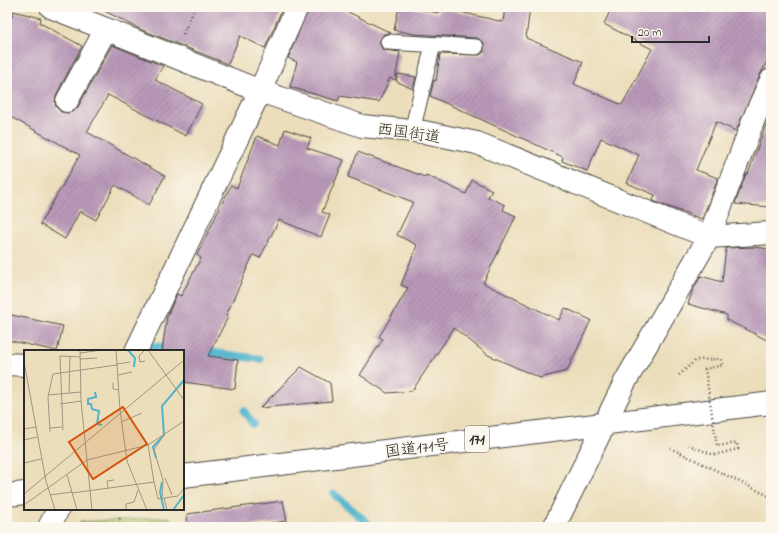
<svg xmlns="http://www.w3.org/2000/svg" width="778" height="534" viewBox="0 0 778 534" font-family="'Indie Flower','Klee One',sans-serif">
<defs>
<pattern id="building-hatch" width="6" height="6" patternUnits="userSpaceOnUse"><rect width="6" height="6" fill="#ba99ba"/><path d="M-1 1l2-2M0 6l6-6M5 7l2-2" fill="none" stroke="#977d97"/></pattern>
</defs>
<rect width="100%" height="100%" fill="#fbf7ec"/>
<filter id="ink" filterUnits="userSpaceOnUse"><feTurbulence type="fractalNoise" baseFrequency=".025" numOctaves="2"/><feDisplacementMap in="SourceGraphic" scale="8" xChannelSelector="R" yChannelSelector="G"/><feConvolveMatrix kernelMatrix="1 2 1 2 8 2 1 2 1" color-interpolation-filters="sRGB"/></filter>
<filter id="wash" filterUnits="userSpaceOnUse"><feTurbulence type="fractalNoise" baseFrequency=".012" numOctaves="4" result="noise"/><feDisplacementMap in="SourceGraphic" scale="16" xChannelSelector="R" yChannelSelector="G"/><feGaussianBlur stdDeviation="0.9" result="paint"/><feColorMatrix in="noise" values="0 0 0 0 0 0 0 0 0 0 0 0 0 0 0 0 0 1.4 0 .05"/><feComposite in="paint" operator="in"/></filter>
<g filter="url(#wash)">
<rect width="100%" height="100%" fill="#ecdebb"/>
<path fill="#abbe62" stroke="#6b7446" d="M170 517 171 527H85L79 522Z"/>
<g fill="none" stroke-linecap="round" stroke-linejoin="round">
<path stroke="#4fb4ce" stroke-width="8" d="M150 351 153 346 172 348
M199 351 260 359
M244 411 253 424
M334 494 372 527"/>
</g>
<g id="blocks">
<path fill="url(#building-hatch)" d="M97 7H283L265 48 240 36 228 64 140 29Z
M309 7H338L391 33 384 34 379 42 383 50 400 52 395 80 390 78 379 102 340 96 338 101 290 87 297 62 288 58Z
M399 7H409L438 13 439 7 503 22 505 7H530L526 38 583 62 574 84 622 105 652 49 604 24 612 7H771V54L760 75 736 131 716 122 696 170 718 178 702 219 653 201 655 195 627 183 639 155 601 138 587 171 562 161 563 157 430 96 434 80 436 81 440 54 480 55 484 52V43L477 38 414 34 394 30Z
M13 11 41 18 40 23 82 46 56 95 55 102 56 107 61 112 68 113 74 111 78 107 112 45 163 66 155 80 202 104 186 136 108 95 87 132 165 176 149 205 115 185 96 220 80 211 65 239 40 224 80 155 7 115V16L12 17Z
M398 74 416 77 413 89 396 81Z
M771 115V207L735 204 746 174H748L769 116Z
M285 129 311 138 307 148 344 160 322 212 330 215 321 237 279 220 260 258 253 255 226 316 228 317 208 356 238 360 235 389 183 382V351H162L167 316 177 294 181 296 201 258 197 255 231 185 237 188 257 136 280 145Z
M358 152 425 177 426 175 466 194 472 180 492 190 488 197 505 205 503 210 516 216 483 283 559 320 565 308 591 320 567 371 540 378 488 355 454 328 412 391 387 393 360 375 383 339 379 337 408 288 401 285 417 245 397 235 413 202 348 177Z
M753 247 771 249V342L727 320V315L688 304 692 292 701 276 722 282 726 248Z
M7 314 63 326 57 351 7 340Z
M301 367 330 383 332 401 260 408Z
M283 501 287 521 242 527H188L187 514Z"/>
</g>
</g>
<g filter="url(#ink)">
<use href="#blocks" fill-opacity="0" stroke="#484641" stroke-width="1"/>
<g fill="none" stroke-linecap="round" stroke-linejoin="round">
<g stroke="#484641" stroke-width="17">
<path id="lane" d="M388 42 476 47
M412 131 433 45"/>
</g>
<g stroke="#484641" stroke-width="24">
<path id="street" d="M51 7 260 91 362 126 424 132 477 143 709 237 771 233
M67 101 106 29
M136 351 260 91 297 7
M7 364 25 365
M49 527 58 509
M554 527 625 382 709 237 757 111 771 80"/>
</g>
<g stroke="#484641" stroke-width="24">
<path id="highway" d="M183 476 771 403
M7 495 25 493"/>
</g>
<path stroke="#484641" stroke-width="2.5" stroke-dasharray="1 3" stroke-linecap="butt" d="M183 34 195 7
M670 448 771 497
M118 527 120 517"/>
<use href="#lane" stroke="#fff" stroke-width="15"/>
<use href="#street" stroke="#fff" stroke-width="22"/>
<use href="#highway" stroke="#fff" stroke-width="22"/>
<path stroke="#484641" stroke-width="2.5" stroke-dasharray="1 3" stroke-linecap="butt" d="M679 375 696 360 721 359 723 365 705 369 717 446 737 443 738 449 714 455 689 445"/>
</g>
</g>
<g text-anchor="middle" stroke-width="3.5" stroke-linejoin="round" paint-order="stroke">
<rect fill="#fbf7ec" stroke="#696865" stroke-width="1" x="465" y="426" width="24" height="26" rx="3"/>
<g font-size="15" font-weight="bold" fill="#2b2b2b">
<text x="477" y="444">171</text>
</g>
<g font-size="16" fill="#2b2b2b" stroke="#fbf7ec">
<text transform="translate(409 132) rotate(8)" y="6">西国街道</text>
<text transform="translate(417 447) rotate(-7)" y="6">国道171号</text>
</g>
</g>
<g transform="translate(24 350)">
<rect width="160" height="160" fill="#ecdebb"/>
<path fill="none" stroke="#4fb4ce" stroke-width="2" d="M104 0 111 8 110 17M71 42 72 47 64 49V54H67L68 59 75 61 73 74 78 75M132 108 129 97 140 85 138 56 160 30M138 132 136 142 140 160M149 160 160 145"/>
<path fill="none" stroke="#9f9681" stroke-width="1" d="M56 0 57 51 68 160M92 0 96 60 103 111 123 160M121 0 115 6 116 12 121 11M124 0 160 50M56 3 78 0M56 9 73 8M0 12 22 131 31 160M93 14 106 12M57 20 93 15M94 25 108 22M89 33V39L95 40M45 43 46 6M24 45 57 42M36 54 57 51M97 72 118 63M26 78 38 77M0 79 12 77M39 80 36 6 56 7M26 82 24 47 29 24 57 20M0 90 13 87M124 95 130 132M0 113 17 109M43 125 53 160M141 128 148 145M84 139 83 131 90 130M48 143 130 132 134 149 154 146 160 138M0 144 160 10M26 145 48 142M140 148 143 160M138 149 139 130 130 100 141 83M0 155 63 110 124 95 160 71M102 160V154L110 152 114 140"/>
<path fill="#d5540f" fill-opacity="0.15" stroke="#d5540f" stroke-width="2" d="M99 57 123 94 69 129 45 92Z"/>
<rect width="160" height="160" fill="none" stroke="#2b2b2b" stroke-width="2"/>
</g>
<rect width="778" height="534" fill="none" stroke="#fbf7ec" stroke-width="24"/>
<path d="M632 36v6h77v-6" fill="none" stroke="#2b2b2b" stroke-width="2"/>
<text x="638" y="36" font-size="12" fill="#2b2b2b" stroke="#fbf7ec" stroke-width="3" paint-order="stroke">20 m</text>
</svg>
